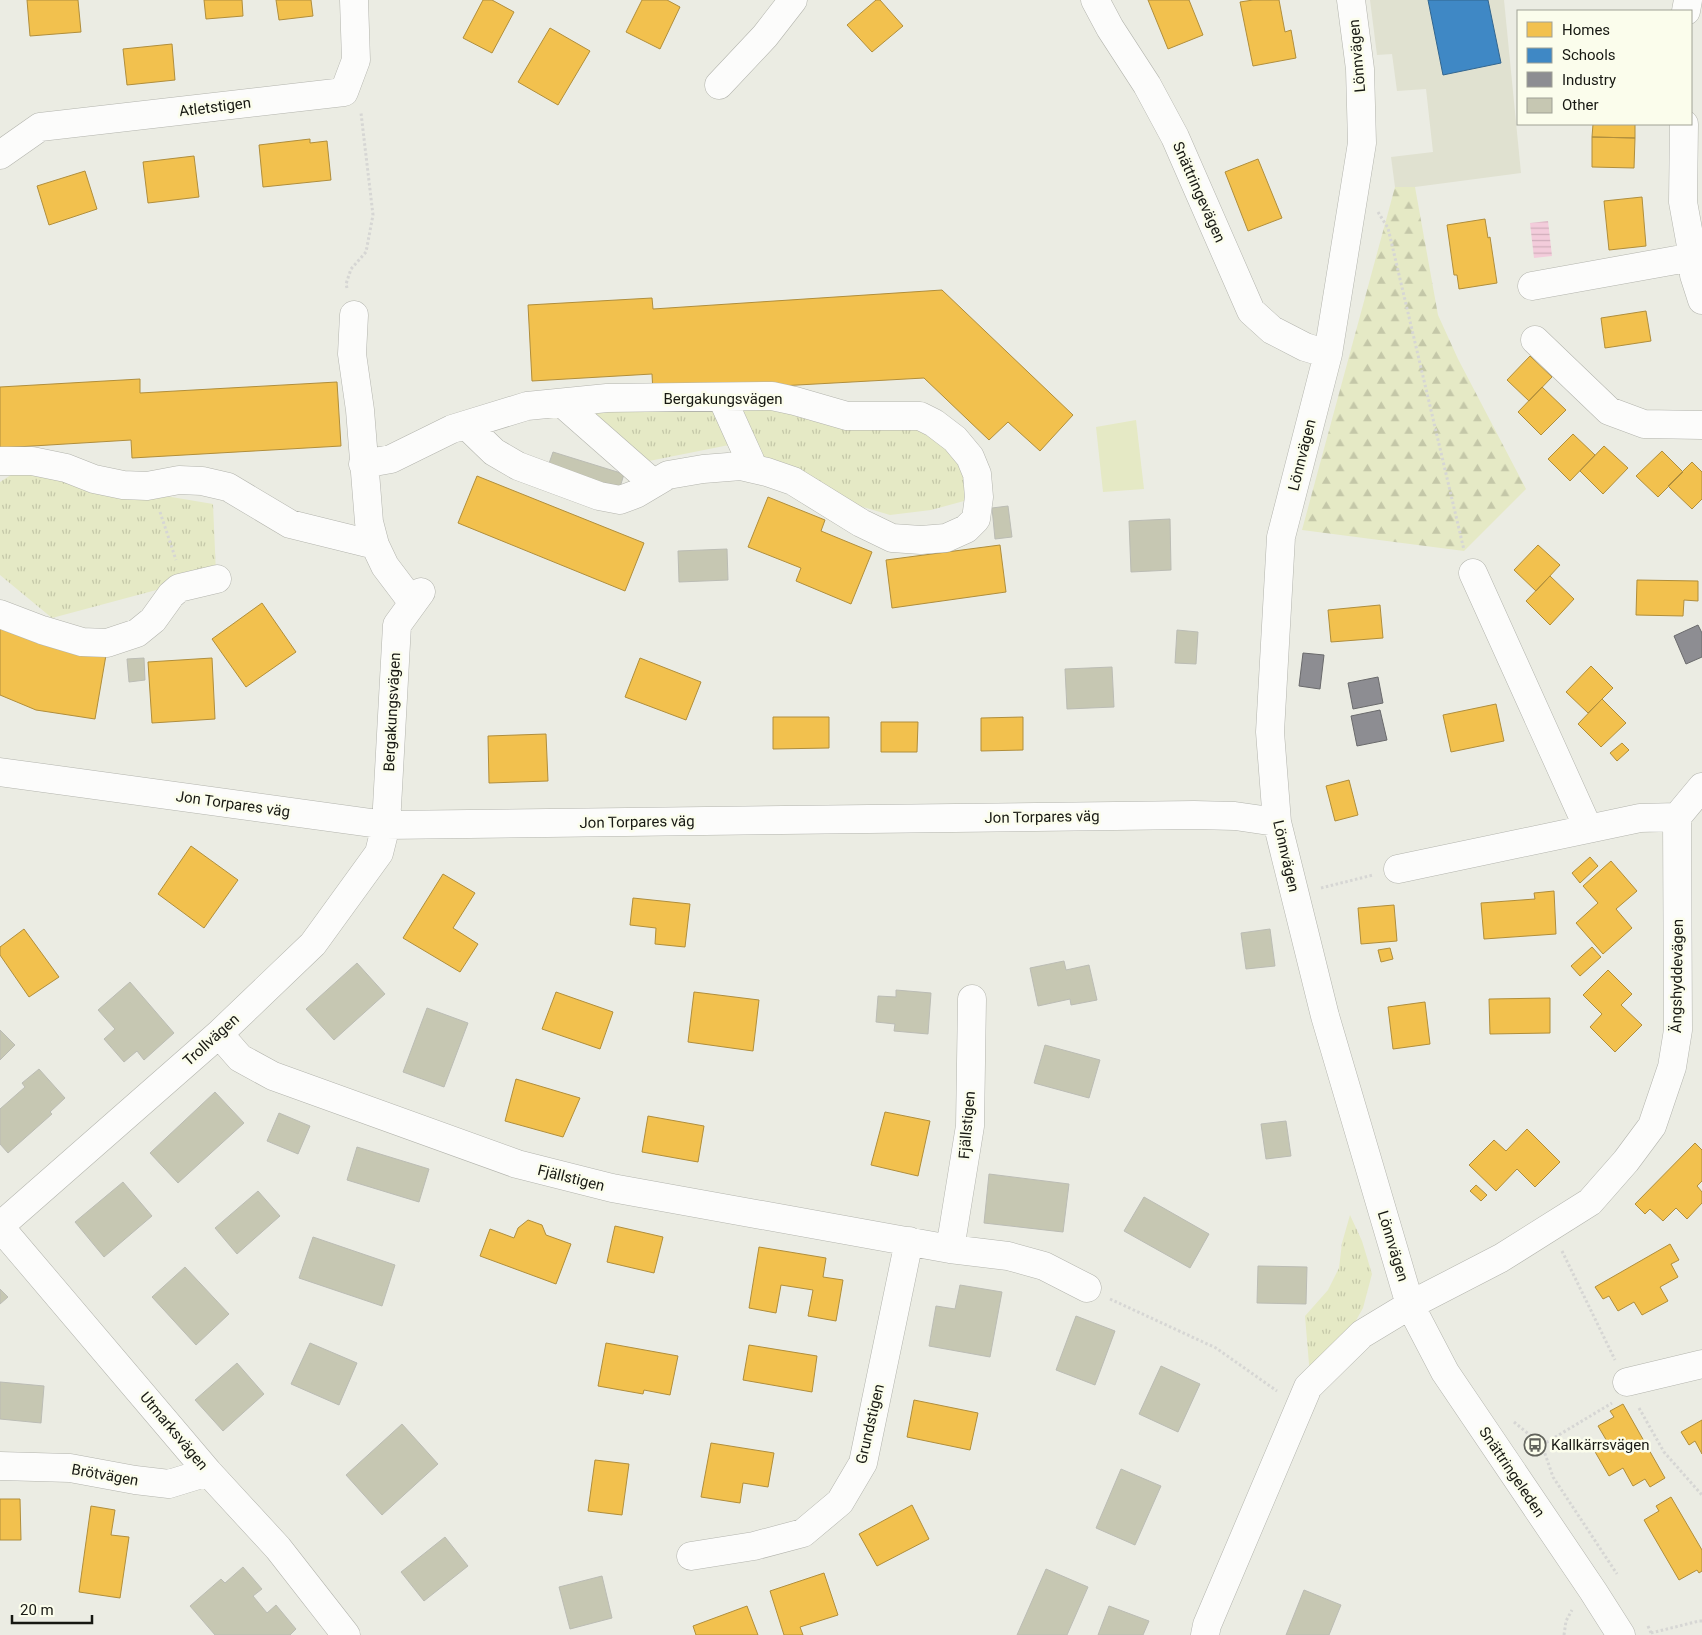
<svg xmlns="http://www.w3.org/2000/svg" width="1702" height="1635" viewBox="0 0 1702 1635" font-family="Roboto,sans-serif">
<defs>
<pattern id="grass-tufts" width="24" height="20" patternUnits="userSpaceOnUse" patternTransform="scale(1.25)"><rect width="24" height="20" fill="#e5e9c5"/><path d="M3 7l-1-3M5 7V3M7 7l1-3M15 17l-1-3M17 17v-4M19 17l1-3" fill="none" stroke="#c4c7a8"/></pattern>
<pattern id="forest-firs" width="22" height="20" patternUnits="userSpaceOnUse" patternTransform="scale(1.25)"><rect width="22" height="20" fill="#e5e9c5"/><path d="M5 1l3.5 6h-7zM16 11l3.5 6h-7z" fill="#c4c7a8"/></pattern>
<pattern id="water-rules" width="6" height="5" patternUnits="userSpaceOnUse" patternTransform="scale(1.25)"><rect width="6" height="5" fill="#f3ccdb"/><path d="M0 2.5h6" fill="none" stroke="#d0aebb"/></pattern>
</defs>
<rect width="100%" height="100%" fill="#ebece3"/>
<path fill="#e0e1d0" d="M1370 0H1504L1521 173 1415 187H1395L1391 157 1433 152 1426 89 1397 91 1392 54 1377 55Z"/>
<path fill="url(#grass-tufts)" d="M712 403 734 444 644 462 585 411Z
M733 404 933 430 967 468 964 501 931 510 890 515 853 504 825 484 788 467 755 459Z
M17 471 213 504 216 574 52 618 0 575V482Z
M1350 1215 1362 1241 1372 1274 1363 1308 1345 1340 1310 1376 1305 1316 1328 1290 1339 1268 1342 1243Z"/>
<path fill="url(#forest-firs)" d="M1395 187H1415L1438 315 1458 359 1526 489 1464 551 1302 530Z"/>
<path fill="#e5e9c5" d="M1136 420 1144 489 1103 492 1096 427Z"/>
<path fill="url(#water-rules)" d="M1548 221 1552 256 1534 258 1530 223Z"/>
<path fill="#f2c14e" stroke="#b08e3c" d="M27 0H78L81 32 30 36Z
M204 0H242L243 16 206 19Z
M276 0H311L313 16 279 20Z
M483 0H492L514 12 492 53 463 38Z
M642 0H667L680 7 660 49 626 32Z
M876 0H880L903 26 872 52 847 25Z
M1148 0H1189L1203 35 1168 49Z
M1253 0H1279L1285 32 1291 30 1296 58 1253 66 1240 2Z
M550 28 590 51 558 105 518 82Z
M172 44 175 80 127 85 123 49Z
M1593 124H1635V138L1592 137Z
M1592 137 1635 138 1634 168 1592 167Z
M310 139V143L327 141 331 180 263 187 259 145Z
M194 156 199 197 148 203 143 162Z
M1258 159 1282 218 1248 231 1225 172Z
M85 171 97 209 49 225 37 186Z
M1642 197 1646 246 1609 250 1604 201Z
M1485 219 1488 238 1490 237 1497 283 1459 289 1457 275H1454L1447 225Z
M942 290 1073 415 1040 451 1008 422 989 440 924 378 653 393 652 374 532 381 528 305 652 298 653 309Z
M1646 311 1651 341 1605 348 1601 318Z
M1530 356 1552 377 1529 401 1507 380Z
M140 379V393L337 382 341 446 132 458 131 440 0 448V387Z
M1542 387 1566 410 1541 435 1518 412Z
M1573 434 1595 455 1570 481 1548 459Z
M1604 446 1628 468 1603 494 1580 471Z
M1662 451 1683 472 1658 497 1636 476Z
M1692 462 1702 472V499L1692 509 1668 486Z
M477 476 644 543 625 591 458 523Z
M768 497 825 520 821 531 872 552 851 604 796 581 801 568 748 547Z
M1000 545 1006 592 892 608 886 560Z
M1538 545 1560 565 1536 591 1514 570Z
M1550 576 1574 599 1550 625 1526 601Z
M1637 580 1698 581V601L1684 600 1683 616 1636 615Z
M262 603 296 652 246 687 212 639Z
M1380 605 1383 638 1331 642 1328 610Z
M0 625 106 655 95 719 36 710 0 695Z
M212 658 215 719 152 723 148 662Z
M640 658 701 682 686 720 625 697Z
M1591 666 1613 688 1588 713 1566 692Z
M1602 699 1626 723 1601 747 1578 724Z
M1496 704 1504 741 1451 752 1443 715Z
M773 717H829V748L773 749Z
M1023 717V750L981 751V718Z
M881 722H918L917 752H881Z
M546 734 548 781 489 783 488 736Z
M1622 743 1629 750 1617 761 1610 753Z
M1349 780 1358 815 1335 821 1326 786Z
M191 846 238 880 204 928 158 894Z
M1590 857 1598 866 1580 883 1572 873Z
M1611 861 1637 891 1616 909 1632 928 1603 954 1576 923 1598 903 1583 886Z
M443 874 475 893 453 928 478 944 460 972 403 938Z
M1554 891 1556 934 1484 939 1481 903 1535 899 1534 893Z
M633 898 690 904 685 947 655 944 656 928 630 925Z
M1394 905 1397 941 1361 944 1358 908Z
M24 929 59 977 29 997 0 955V947Z
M1592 947 1601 957 1580 976 1571 966Z
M1390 948 1393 959 1381 962 1378 950Z
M1608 970 1632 994 1621 1005 1642 1025 1615 1052 1590 1027 1602 1014 1583 995Z
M556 992 613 1012 600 1049 542 1029Z
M694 992 759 1000 753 1051 688 1042Z
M1550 998V1033L1490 1034 1489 999Z
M1425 1002 1430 1044 1393 1049 1388 1007Z
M516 1079 580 1098 563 1137 505 1121Z
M885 1112 930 1121 918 1176 871 1165Z
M648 1116 704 1126 698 1162 642 1152Z
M1527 1129 1560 1162 1535 1187 1517 1169 1496 1191 1469 1165 1494 1140 1506 1151Z
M1695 1143 1702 1150V1181L1697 1186 1702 1192V1203L1687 1219 1676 1208 1663 1221 1650 1209 1645 1214 1635 1204Z
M1476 1185 1487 1195 1481 1201 1470 1191Z
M528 1220 542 1225 546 1235 571 1244 556 1284 480 1256 490 1229 514 1238 518 1228Z
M615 1226 663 1237 654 1273 607 1262Z
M1670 1244 1679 1260 1671 1264 1678 1277 1660 1287 1668 1301 1642 1315 1634 1302 1618 1311 1609 1296 1603 1299 1595 1287Z
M759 1247 826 1258 823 1277 843 1280 836 1321 808 1316 813 1290 781 1285 776 1313 749 1308Z
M606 1343 678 1356 670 1395 644 1390 643 1394 598 1386Z
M749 1345 817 1356 812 1392 743 1380Z
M914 1400 978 1413 970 1450 907 1437Z
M1623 1404 1665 1478 1650 1487 1645 1479 1633 1486 1623 1468 1609 1476 1594 1450 1608 1443 1598 1426 1614 1417 1610 1411Z
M1702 1420V1454L1695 1441 1689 1445 1681 1432Z
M711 1443 774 1453 768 1487 743 1483 740 1503 701 1497Z
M595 1460 629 1464 622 1515 588 1511Z
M1671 1497 1702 1550V1571L1699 1573 1697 1570 1679 1580 1644 1520 1659 1511 1656 1506Z
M0 1499H20L21 1540H0Z
M912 1505 929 1539 877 1566 859 1534Z
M91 1506 115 1510 111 1535 129 1537 120 1598 79 1592Z
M824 1573 838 1615 800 1627 803 1635H784L770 1591Z
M747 1606 758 1635H696L693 1626Z"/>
<path fill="#3f88c5" stroke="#33668f" d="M1428 0H1488L1501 63 1443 75Z"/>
<path fill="#8d8d92" stroke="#6a6a6c" d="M1698 625 1702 633V657L1686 664 1674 636Z
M1303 653 1324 655 1320 689 1299 686Z
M1378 677 1383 703 1353 709 1348 683Z
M1380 710 1387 740 1357 746 1351 716Z"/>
<path fill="#c6c7b2" stroke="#bbbcb4" d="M553 452 624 474 618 494 546 472Z
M1008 506 1012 537 995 539 992 508Z
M1170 519 1171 570 1131 572 1129 521Z
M727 549 728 580 679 582 678 551Z
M1177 630 1198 632 1196 664 1175 663Z
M144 658 145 680 129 682 127 659Z
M1112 667 1114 707 1067 709 1065 669Z
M1270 929 1275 966 1246 969 1241 933Z
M1064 961 1066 970 1089 965 1097 1000 1071 1005 1070 999 1038 1006 1030 968Z
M357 963 385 994 334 1040 306 1009Z
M130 982 174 1033 144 1060 137 1051 124 1062 104 1039 115 1029 98 1010Z
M896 990 931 993 928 1034 894 1031 895 1024 876 1022 878 996 896 997Z
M427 1008 468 1023 444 1087 403 1072Z
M0 1030 15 1045 0 1060Z
M1045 1045 1100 1060 1089 1098 1034 1083Z
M39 1069 65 1098 50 1112 52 1114 8 1153 0 1144V1109L25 1087 22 1083Z
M215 1092 244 1123 178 1183 150 1153Z
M279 1113 310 1126 298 1154 267 1141Z
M1286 1121 1291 1156 1266 1159 1261 1124Z
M357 1147 429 1169 419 1202 347 1180Z
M989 1174 1069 1184 1063 1232 984 1223Z
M123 1182 152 1216 104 1257 75 1222Z
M258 1191 280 1216 237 1254 215 1228Z
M1144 1197 1209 1234 1190 1268 1124 1231Z
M313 1237 395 1265 382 1306 299 1278Z
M1258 1266 1307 1267 1306 1304 1257 1303Z
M185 1267 229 1314 196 1345 152 1297Z
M960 1285 1002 1292 990 1357 929 1346 936 1306 955 1309Z
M0 1289 8 1297 0 1304Z
M1076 1316 1115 1331 1095 1385 1056 1370Z
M310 1343 357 1363 339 1405 291 1384Z
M237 1363 264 1394 223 1431 195 1400Z
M1161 1366 1200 1384 1178 1432 1139 1414Z
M0 1382 44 1386 41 1423 0 1419Z
M402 1424 438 1464 382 1515 346 1475Z
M1121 1469 1161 1486 1135 1545 1096 1528Z
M445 1537 468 1566 424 1601 401 1572Z
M243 1567 262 1589 253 1596 267 1613 276 1605 296 1629 290 1635H215L190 1606 221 1579 225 1583Z
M1046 1569 1088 1587 1067 1635H1017Z
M602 1576 612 1618 570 1629 559 1587Z
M1304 1590 1341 1605 1329 1635H1286Z
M1109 1606 1149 1621 1143 1635H1098Z"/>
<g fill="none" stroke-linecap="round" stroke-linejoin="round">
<g stroke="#b3b4ad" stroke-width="29">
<path id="minor" d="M1095 0 1110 28 1147 85 1175 137 1251 311 1272 330 1305 347 1328 354
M1351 0 1360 69 1362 143 1328 354 1281 537 1270 732 1277 822 1325 1016 1410 1305 1445 1372 1593 1591 1621 1635
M1686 11 1688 0
M719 85 765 36 793 0
M1684 124 1683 202 1693 257 1694 275 1702 300
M0 155 40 127 344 92 356 60 354 0
M1532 286 1693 257
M354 315 352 354 360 410 369 522 375 545 385 566 413 603
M1535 340 1609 411 1644 424 1702 425
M722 398 754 469
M562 403 653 483
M0 461H32L66 468 94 479 123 485 147 486 179 480 202 481 228 487 290 524 375 545
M363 464 391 459 452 429 527 406 607 398 772 396 795 401 847 416H920L934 423 955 439 970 457 977 474 979 497 976 519 966 529 946 538 921 540 892 538 861 523 793 481 767 472 741 466 703 469 668 475 636 494 620 500 599 496 518 466 494 452 466 425
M1473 573 1588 828
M0 614 42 630 82 642 107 643 137 633 153 620 171 595 179 588 217 579
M0 772 386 825 1194 815 1235 816 1277 822
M1398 869 1640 818 1677 817
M219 1034 240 1058 273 1076 517 1164 612 1188 950 1249 1008 1256 1044 1266 1087 1288
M0 1226 219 1034 313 944 379 853 386 825 397 625 421 592
M0 1227 208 1472 278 1548 346 1635
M950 1249 970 1126 972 999
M1627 1382 1702 1364
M0 1466 70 1468 135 1480 169 1484 208 1472
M691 1556 754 1546 803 1533 840 1502 863 1463 909 1241
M1205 1635 1207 1625 1308 1387 1362 1334 1410 1305 1501 1258 1590 1202 1626 1161 1652 1126 1672 1067 1678 1030 1677 817 1702 787"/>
</g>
<path stroke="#d6d6d4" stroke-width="3" stroke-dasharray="2.5 2.5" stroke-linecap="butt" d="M1378 212 1388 228 1464 550
M347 288 346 284 351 269 366 252 373 215 361 113
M160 512 176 560
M1321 888 1373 875
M1562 1251 1615 1360
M1110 1299 1216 1348 1277 1391
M1639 1408 1664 1452 1702 1495
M1514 1422 1542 1445 1553 1477 1617 1574
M1542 1445 1612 1403
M1648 1626 1652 1635
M1651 1633 1699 1621H1702
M1564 1635 1566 1621 1572 1610"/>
<use href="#minor" stroke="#fcfcfb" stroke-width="28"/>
</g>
<defs>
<g id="bus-ring" transform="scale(1.125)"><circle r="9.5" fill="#fbfdec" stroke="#61625b" stroke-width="1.5"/><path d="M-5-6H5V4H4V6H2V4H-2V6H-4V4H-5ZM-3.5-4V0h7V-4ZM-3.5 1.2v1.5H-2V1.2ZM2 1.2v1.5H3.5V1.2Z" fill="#61625b"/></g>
</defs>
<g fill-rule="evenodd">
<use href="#bus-ring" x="1535" y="1445"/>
</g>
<g text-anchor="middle" stroke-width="5" stroke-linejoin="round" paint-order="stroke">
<g font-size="15" fill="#171812" stroke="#fbfdec">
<text transform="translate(1357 56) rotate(-95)" y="5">Lönnvägen</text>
<text transform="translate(215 107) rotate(-7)" y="5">Atletstigen</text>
<text transform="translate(1199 192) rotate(66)" y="5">Snättringevägen</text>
<text x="723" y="404">Bergakungsvägen</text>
<text transform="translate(1302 455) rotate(-76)" y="5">Lönnvägen</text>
<text transform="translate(392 712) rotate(-87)" y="5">Bergakungsvägen</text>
<text transform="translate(233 804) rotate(8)" y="5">Jon Torpares väg</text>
<text transform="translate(1042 817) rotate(-1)" y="5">Jon Torpares väg</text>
<text transform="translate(637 822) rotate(-1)" y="5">Jon Torpares väg</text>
<text transform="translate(1286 856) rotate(77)" y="5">Lönnvägen</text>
<text transform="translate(1677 976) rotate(-89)" y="5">Ängshyddevägen</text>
<text transform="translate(211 1040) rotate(-42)" y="5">Trollvägen</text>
<text transform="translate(967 1125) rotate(-85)" y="5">Fjällstigen</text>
<text transform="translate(571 1178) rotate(14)" y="5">Fjällstigen</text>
<text transform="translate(1393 1246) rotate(73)" y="5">Lönnvägen</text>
<text transform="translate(870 1424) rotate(-77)" y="5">Grundstigen</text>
<text transform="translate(174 1431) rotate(50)" y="5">Utmarksvägen</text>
<text transform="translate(1512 1472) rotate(56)" y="5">Snättringeleden</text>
<text transform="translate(105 1475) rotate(10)" y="5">Brötvägen</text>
</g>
<g font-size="15" fill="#171812" stroke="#fbfdec" text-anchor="start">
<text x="1551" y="1450">Kallkärrsvägen</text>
</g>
</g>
<rect x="1517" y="10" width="175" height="115" fill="#fbfdec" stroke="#a0a195"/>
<rect x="1527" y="22" width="25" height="15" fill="#f2c14e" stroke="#a0a195"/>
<text x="1562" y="35" font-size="15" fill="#171812">Homes</text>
<rect x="1527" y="48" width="25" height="15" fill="#3f88c5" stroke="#a0a195"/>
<text x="1562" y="60" font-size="15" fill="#171812">Schools</text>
<rect x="1527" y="72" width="25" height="15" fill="#8d8d92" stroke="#a0a195"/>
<text x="1562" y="85" font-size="15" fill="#171812">Industry</text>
<rect x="1527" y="98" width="25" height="15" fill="#c6c7b2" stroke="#a0a195"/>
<text x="1562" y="110" font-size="15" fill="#171812">Other</text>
<path d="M12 1615v8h80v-8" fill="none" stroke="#171812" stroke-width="2.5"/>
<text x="20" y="1615" font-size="15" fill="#171812" stroke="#fbfdec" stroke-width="4" paint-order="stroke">20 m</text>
</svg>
